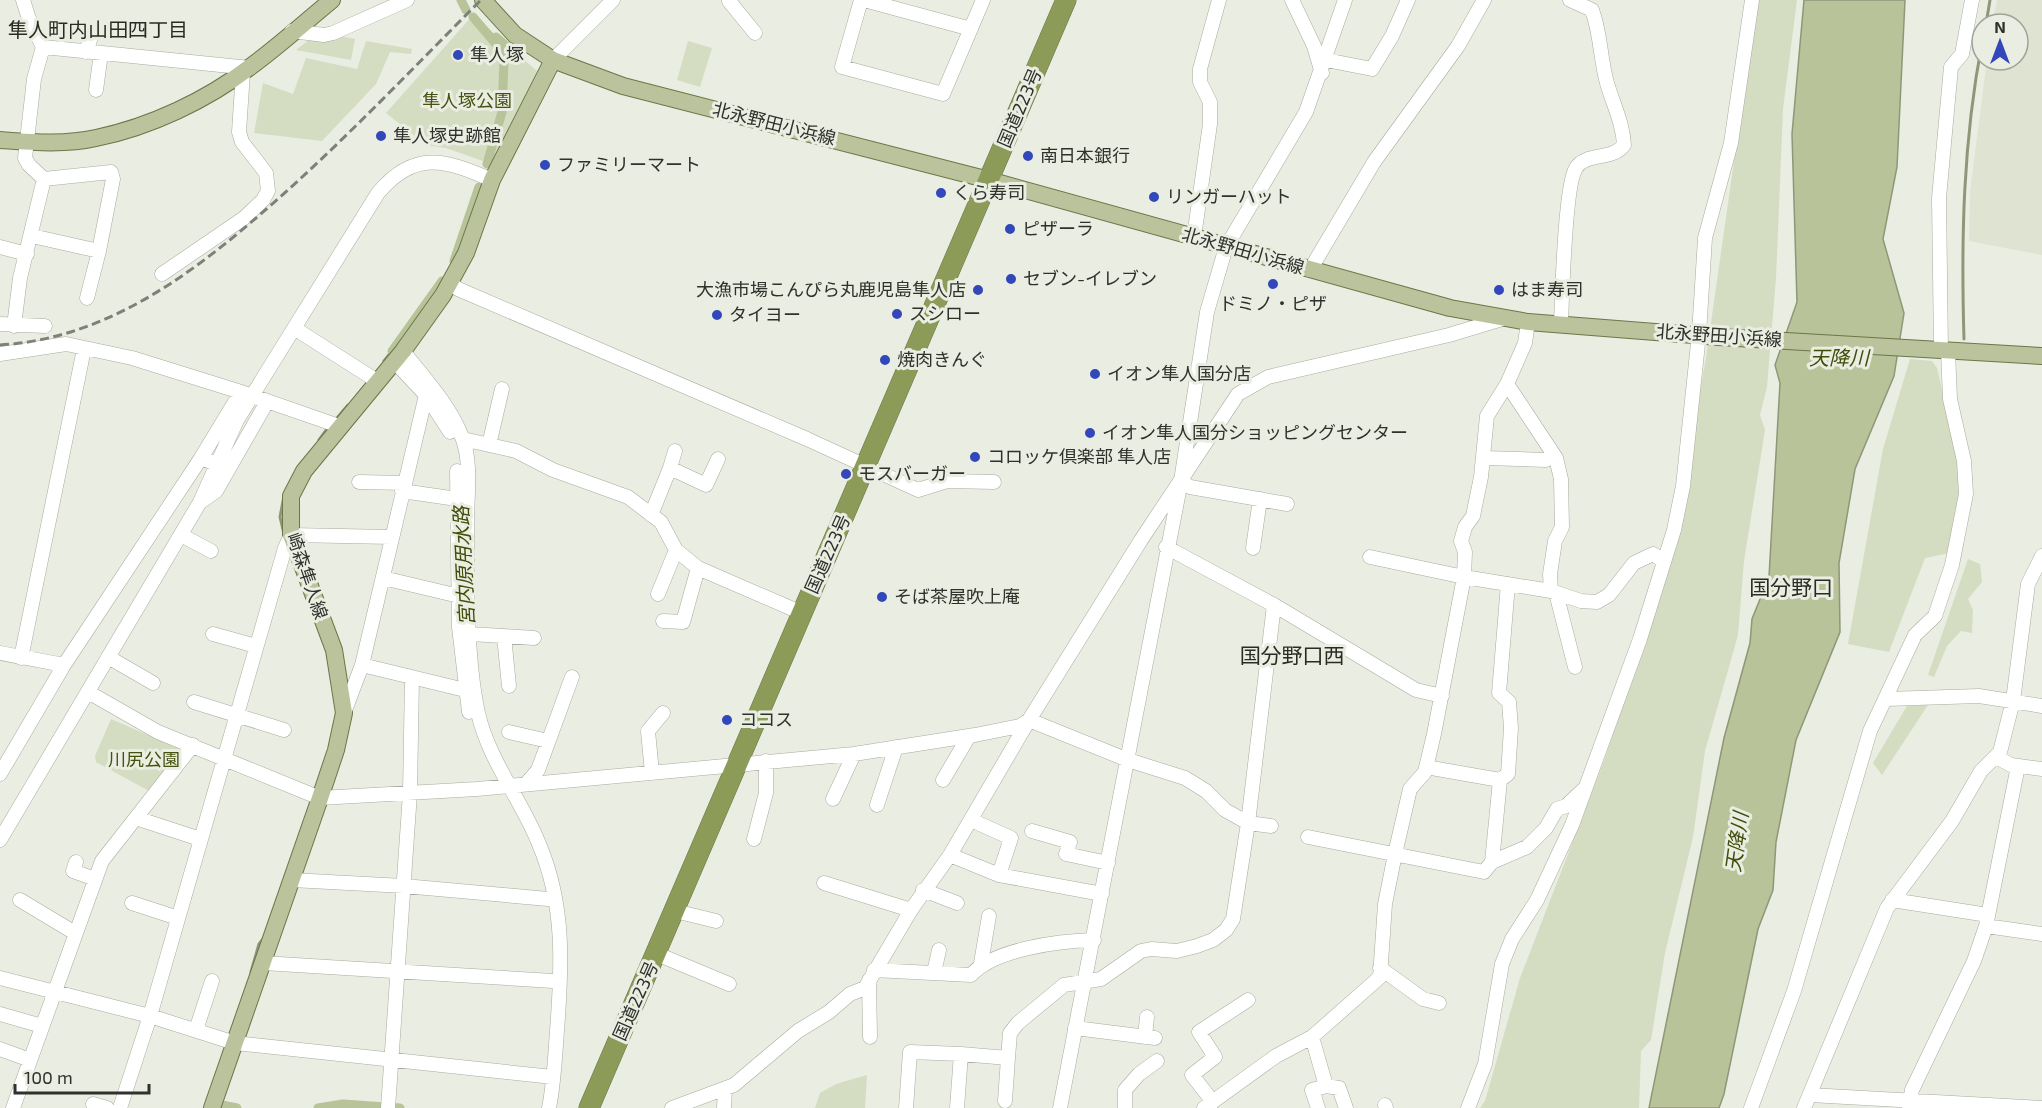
<svg xmlns="http://www.w3.org/2000/svg" width="2042" height="1108" viewBox="0 0 2042 1108" font-family="'Exo 2','Noto Sans JP',sans-serif">
<rect width="100%" height="100%" fill="#eaede1"/>
<path fill="#dee4d1" d="M1997 0H2042V255L1969 241 1970 192 1987 60H2018V24H1992Z"/>
<path fill="#d4dcc1" d="M1757 0H1797L1783 109 1776 278 1767 387 1760 415 1765 430 1744 561 1738 635 1705 751 1693 837 1665 953 1651 1040 1641 1051 1639 1108H1480L1485 1101 1520 978 1604 761 1667 575 1706 358Z
M473 15 537 71 494 165 446 148 426 145 386 113Z
M319 32 355 39 351 60 296 50Z
M366 41 412 49 411 54 390 52 376 84 322 141 254 133 263 83 293 94 306 58 357 69Z
M688 41 712 48 700 87 677 80Z
M1910 359 1932 361 1937 368 1958 456 1961 493 1950 553 1925 558 1889 652 1848 644 1883 449Z
M1968 559 1980 564 1982 582 1968 599 1973 610 1972 633 1961 631 1947 646 1934 677 1928 675Z
M1928 705 1882 775 1873 763 1907 706Z
M111 719 182 750 149 791 96 762 95 756Z
M867 1075 865 1108H815L820 1093 836 1084Z"/>
<path fill="#b8c399" stroke="#8f9778" stroke-width="1.5" d="M1804 0H1905L1897 167 1883 239 1904 313 1894 376 1855 469 1839 563 1840 632 1796 740 1776 842 1773 890 1758 929 1724 1094 1719 1108H1649L1724 738 1750 643 1752 619 1769 577 1780 383 1775 365 1797 302 1792 134Z"/>
<g fill="none" stroke-linecap="round" stroke-linejoin="round">
<path stroke="#8f9778" stroke-width="3" d="M1986 24 1990 0
M1964 339C1961 239 1963 142 1982 43
M384 361 392 351
M337 418 348 405
M319 440 327 429
M284 496 280 517 284 534
M251 972 259 944 263 939"/>
<path stroke="#b8c399" stroke-width="9" d="M461 0 466 10
M473 17 502 51 504 60 502 112 487 164
M496 37 511 50
M454 261 479 187
M392 351 442 281
M221 1108 222 1105 237 1108
M318 1108 343 1104 400 1108"/>
<g stroke="#a8aba0" stroke-width="15">
<path id="minor" d="M731 0 729 1 755 33
M861 0 842 67 943 94 983 0
M864 0 971 29
M1292 0 1314 46 1322 73
M292 31 324 35 333 33 407 0
M43 47 250 68
M86 52 92 34
M553 60 613 0
M1326 60 1372 69 1392 36 1408 0
M96 90 101 53
M32 236 99 251 113 179 111 172 44 179
M1194 237 1210 124V102L1200 82V69L1219 0
M0 247 27 254
M1310 270 1374 162 1458 46 1484 0
M162 274 244 218 263 200 268 191 266 173 242 142 239 132 243 72
M450 282 458 289 807 439 918 490 947 481 994 482
M87 298 99 251
M1528 322 1525 343 1507 384 1556 458 1561 479 1562 527 1555 541 1550 574 1551 591
M0 324 45 326
M1561 324C1562 298 1565 184 1576 168 1586 152 1612 161 1624 145 1623 123 1613 104 1607 83 1600 58 1601 34 1592 10L1570 0
M14 326 20 278 44 179 29 165 25 158 34 79 43 47 29 19 23 0
M294 328 377 381
M1941 350 1939 198 1951 67 1962 54 1972 0
M403 351C424 378 449 404 462 437 472 462 467 496 467 523 467 581 466 657 478 713 489 761 521 799 539 844 565 905 562 966 557 1031 555 1057 554 1083 549 1108
M0 354 66 344 132 358 241 392 339 426
M394 361 426 395 450 432
M463 439 516 451 553 470 628 497 661 522 676 550 698 568 802 613
M489 445 502 389
M201 458 241 392
M1484 458 1546 460
M670 468 675 451
M457 471 459 627 469 712
M1181 481 1190 487 1287 504
M359 482 404 483
M402 491 457 499
M202 501 216 491 267 402
M651 515 670 468 706 485 718 459
M181 535 211 551
M1166 547 1274 605 1416 690 1442 696
M1253 548 1260 499
M1370 557 1464 577 1465 552 1461 541 1465 527 1473 516 1481 477 1487 416 1507 384
M383 578 459 596
M1556 593 1575 667
M658 594 676 550
M663 621 683 622 698 568
M213 634 256 646
M471 634 534 638
M504 636 509 686
M0 653 64 665
M108 657 153 683
M21 658 84 349
M362 665 465 690
M88 692 158 732 320 798 477 789 854 754 975 735 1020 726 1029 720
M1886 699 1979 696 2042 706
M194 702 284 730
M344 713 362 665 426 395
M1029 720 1128 760 1185 778 1206 791 1225 810 1248 823 1271 826
M509 732 548 741
M1996 757 2011 765 2042 769
M652 773 648 731 663 713
M0 774 64 665 201 458 216 464
M943 780 969 736
M1500 780 1508 774 1511 728 1509 702 1499 693 1508 584
M526 784 538 770 572 677
M833 799 854 754
M877 805 896 747
M136 818 200 839
M971 820 1011 838 999 875
M1032 831 1070 842 1066 854 1108 863
M1308 837 1484 872 1492 862 1500 780 1426 767
M754 839 766 793V761
M0 840 200 502 237 420 378 193C415 149 446 160 492 180
M950 855 999 875 1102 894
M76 862 73 871 95 879
M1492 862 1527 847 1546 828 1557 809 1566 806 1584 789
M292 880 404 886 548 899
M824 883 911 910
M923 890 957 903
M20 900 75 933
M1892 900 1988 915
M132 903 178 918
M675 911 716 921
M1986 926 2042 934
M657 954 729 984
M263 963 553 981
M981 963 989 916
M1380 968 1423 999 1439 1003
M874 970 971 975C994 949 1059 941 1094 940
M934 973 939 950
M0 978 150 1016 235 1043 553 1077
M869 980 870 1037
M0 1014 42 1026
M1075 1028 1155 1038
M196 1030 212 981
M1145 1037 1147 1017
M1312 1037 1326 1086 1312 1090 1318 1108
M0 1049 30 1060
M961 1054 1008 1058 1010 1033 1018 1023 1064 985 1101 979 1141 951 1151 949 1177 951 1197 946 1213 940 1226 930 1233 919 1248 823 1274 605
M1326 1086 1339 1088 1346 1108
M1810 1095 2042 1108
M1005 1101 1008 1058
M1213 1102 1192 1075 1215 1057 1199 1032 1248 1000
M93 1104 107 1108
M1385 1105 1386 1108
M13 1108 102 861 193 745
M120 1108 150 1016 285 548 291 535 392 537
M388 1108 410 793 412 678
M672 1108 734 1085 798 1031 829 1012 850 994 865 988 911 910 950 855 1029 720 1141 540 1238 394 1268 377 1449 335 1502 319
M724 1108 725 1089
M906 1108 910 1052 961 1054 957 1108
M1060 1108 1181 481 1207 312 1226 247 1306 112 1345 0
M1125 1108V1090L1139 1074 1157 1061
M1204 1108 1276 1056 1312 1037 1380 977 1385 904 1395 854 1410 789 1425 772 1434 734 1464 577 1551 591 1581 601 1597 602 1609 595 1634 563 1653 554 1664 561
M1468 1108 1485 1064 1502 964 1512 939 1537 900 1572 825 1640 639 1674 530 1683 486 1699 334 1705 238 1731 143 1752 0
M1751 1108 1794 991 1870 731 1915 635 1935 616 1952 565 1966 494 1964 461 1950 399 1948 351
M1804 1108 1887 908 1952 821 1981 771 2000 752 2013 701 2028 584 2042 556
M1909 1108 1912 1090 1974 961 1986 926 2018 766"/>
</g>
<g stroke="#6b7649" stroke-width="18">
<path id="major" d="M483 0 515 35 553 60 623 86 989 180 1450 308 1528 322 1719 337 2042 356
M0 140C30 142 66 145 96 138 150 127 207 100 250 67 279 46 305 22 332 0
M212 1108 320 798 336 750 344 713 334 650 291 535V496L304 471 403 351 443 295 466 253 492 180 553 60"/>
</g>
<g stroke="#6b7649" stroke-width="21">
<path id="highway" d="M589 1108 1066 0"/>
</g>
<use href="#minor" stroke="#fff" stroke-width="14"/>
<use href="#major" stroke="#bac39b" stroke-width="16"/>
<use href="#highway" stroke="#8c9b58" stroke-width="20"/>
<path stroke="#7e8179" stroke-width="3" stroke-dasharray="9 4.5" stroke-linecap="butt" d="M0 345C120 338 215 256 300 179 362 122 421 60 481 0"/>
</g>
<g fill="#3247b9" stroke="#eaede1" stroke-width="2">
<circle cx="458" cy="55" r="6"/>
<circle cx="381" cy="136" r="6"/>
<circle cx="1028" cy="156" r="6"/>
<circle cx="545" cy="165" r="6"/>
<circle cx="941" cy="193" r="6"/>
<circle cx="1154" cy="197" r="6"/>
<circle cx="1010" cy="229" r="6"/>
<circle cx="1011" cy="279" r="6"/>
<circle cx="1273" cy="284" r="6"/>
<circle cx="978" cy="290" r="6"/>
<circle cx="1499" cy="290" r="6"/>
<circle cx="897" cy="314" r="6"/>
<circle cx="717" cy="315" r="6"/>
<circle cx="885" cy="360" r="6"/>
<circle cx="1095" cy="374" r="6"/>
<circle cx="1090" cy="433" r="6"/>
<circle cx="975" cy="457" r="6"/>
<circle cx="846" cy="474" r="6"/>
<circle cx="882" cy="597" r="6"/>
<circle cx="727" cy="720" r="6"/>
</g>
<g text-anchor="middle" stroke-width="6" stroke-linejoin="round" paint-order="stroke">
<g font-size="18" fill="#2f312c" stroke="#eaede1" text-anchor="start">
<text x="470" y="61">隼人塚</text>
<text x="393" y="142">隼人塚史跡館</text>
<text x="1040" y="162">南日本銀行</text>
<text x="557" y="171">ファミリーマート</text>
<text x="953" y="199">くら寿司</text>
<text x="1166" y="203">リンガーハット</text>
<text x="1022" y="235">ピザーラ</text>
<text x="1023" y="285">セブン-イレブン</text>
<text x="966" y="296" text-anchor="end">大漁市場こんぴら丸鹿児島隼人店</text>
<text x="1511" y="296">はま寿司</text>
<text x="1273" y="310" text-anchor="middle">ドミノ・ピザ</text>
<text x="909" y="320">スシロー</text>
<text x="729" y="321">タイヨー</text>
<text x="897" y="366">焼肉きんぐ</text>
<text x="1107" y="380">イオン隼人国分店</text>
<text x="1102" y="439">イオン隼人国分ショッピングセンター</text>
<text x="987" y="463">コロッケ倶楽部 隼人店</text>
<text x="858" y="480">モスバーガー</text>
<text x="894" y="603">そば茶屋吹上庵</text>
<text x="739" y="726">ココス</text>
</g>
<g font-size="18" fill="#465211" stroke="#eaede1">
<text x="467" y="107">隼人塚公園</text>
<text x="144" y="766">川尻公園</text>
</g>
<g font-size="18" fill="#2f312c" stroke="#eaede1">
<text transform="translate(1020 108) rotate(-67)" y="6">国道223号</text>
<text transform="translate(774 124) rotate(14)" y="6">北永野田小浜線</text>
<text transform="translate(1243 251) rotate(16)" y="6">北永野田小浜線</text>
<text transform="translate(1719 336) rotate(4)" y="6">北永野田小浜線</text>
<text transform="translate(828 554) rotate(-66)" y="6">国道223号</text>
<text transform="translate(307 576) rotate(71)" y="6">崎森隼人線</text>
<text transform="translate(636 1001) rotate(-66)" y="6">国道223号</text>
</g>
<g font-size="20" fill="#2a2c23" stroke="#eaede1">
<text x="98" y="37">隼人町内山田四丁目</text>
</g>
<g font-size="20" font-style="italic" fill="#414d09" stroke="#eaede1">
<text x="1839" y="365">天降川</text>
<text transform="translate(464 566) rotate(-93)" y="7">宮内原用水路</text>
<text transform="translate(1737 842) rotate(-82)" y="7">天降川</text>
</g>
<g font-size="21" fill="#2a2c23" stroke="#eaede1">
<text x="1791" y="595">国分野口</text>
<text x="1292" y="663">国分野口西</text>
</g>
</g>
<g transform="translate(2000 42)"><circle r="28" fill="#eaede1" stroke="#9fa299" stroke-width="1.5"/>
<path d="M0-4.5L10 22L0 15L-10 22Z" fill="#3247b9"/>
<text y="-9" font-size="16" font-weight="bold" text-anchor="middle" fill="#2f312c">N</text>
</g>
<path d="M15 1084v9h134v-9" fill="none" stroke="#2f312c" stroke-width="3"/>
<text x="24" y="1084" font-size="18" fill="#2f312c" stroke="#eaede1" stroke-width="4.5" paint-order="stroke">100 m</text>
</svg>
